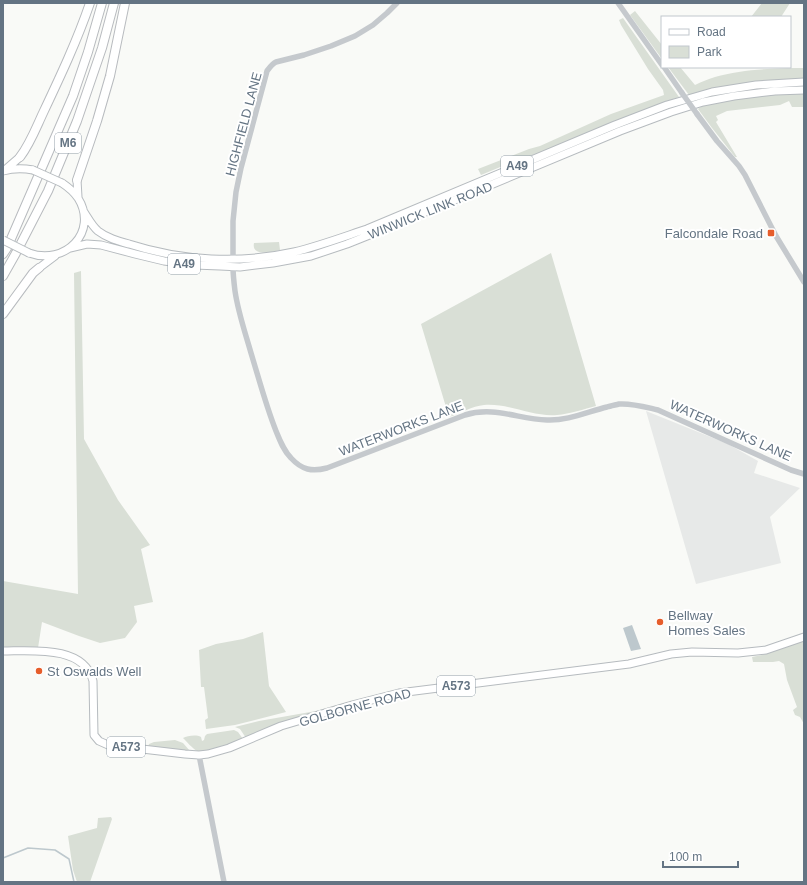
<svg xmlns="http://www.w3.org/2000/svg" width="807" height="885" viewBox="0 0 807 885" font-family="Arial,sans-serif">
<rect width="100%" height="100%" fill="#f9faf7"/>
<path fill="#e7e9e8" d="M646 411 728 444 758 461 754 473 800 488 770 517 781 563 696 584Z"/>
<path fill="#d9dfd6" d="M762 3H790L781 17H751Z
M635 11 662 45V59L630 15Z
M623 18 679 97 651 108 533 156H527L481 175 478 169 529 149 540 146 611 114 664 95 663 90 648 69 621 25 619 20Z
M668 67H680L695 85C701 82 708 79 715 77 742 69 776 68 804 68V80L770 81 744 83 689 95Z
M804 93V107H792L789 101 780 105 727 111 716 116 718 120 716 122 737 157H735L712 128 698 109 705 104 747 96Z
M279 242 280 250C273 252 251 257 254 243Z
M551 253 596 406C584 409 570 414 557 415 532 417 509 403 484 405 472 406 461 413 449 417L421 324Z
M81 271 84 439 118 500 150 545 141 549 153 602 134 606 137 622 125 638 100 643 79 636 42 622 38 648H3V581L78 594 74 273Z
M263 632 269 686 286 712 235 725 206 729 205 720 208 718 204 687H201L199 650 216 644 243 639Z
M804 640V724L800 717 795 715 793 710 797 707 787 680 784 664 779 661 773 662H753L752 657 762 655Z
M348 702 349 703 246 738 240 729 235 727 259 721 316 711Z
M234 730 238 732 243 739C232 743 208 755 197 751 192 748 187 742 183 738 187 736 196 734 201 737L202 741 204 740 205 736 207 734Z
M175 740 183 743 190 751 148 747 149 744 154 742Z
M111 817 112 819 90 882H77L73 870 68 836 97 828 98 818Z"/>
<path fill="#bdc8cd" d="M632 625 641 649 631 651 623 628Z"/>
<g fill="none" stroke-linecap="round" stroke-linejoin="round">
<path stroke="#bdc8cd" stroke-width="1.5" d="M3 858 28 848 55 850 69 859 74 882"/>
<g stroke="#b6bbbf" stroke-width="9">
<path id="primary" d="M5 170 20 157
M3 171C14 168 22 168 33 170
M77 180 78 197
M84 212C88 218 92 226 98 231 107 238 118 241 129 244 182 261 240 264 294 252 319 246 343 237 367 229L615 125 667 105 712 92 756 85 804 82
M70 248 87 244 101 245 135 254 164 261 194 265 220 266 240 267 273 263 311 256 347 244 397 224 620 131 671 112 703 102 734 96 775 91 804 90
M29 253C65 266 99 232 78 198 74 192 68 187 62 183
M39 268 55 256
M3 651C31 651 84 645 93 681L94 735 99 741 108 745 185 754 199 755 208 754 229 748 281 726 352 705 399 693 629 664 671 654 692 652 738 653 766 650 804 637"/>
</g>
<g stroke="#b8bbbf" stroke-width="10">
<path id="motorway" d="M20 157C30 144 36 128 43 113 60 77 77 41 90 3
M77 180 97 121 110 76 125 3
M3 254 7 248 73 96 88 52 102 3
M3 276 16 253 48 191 77 121 102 48 114 3
M3 314 33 273 39 268"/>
</g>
<path stroke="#c5c9cd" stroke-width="5.5" d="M618 3 662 65
M664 67 682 93
M697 114 717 141 739 166 745 175 776 236 804 282
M233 259V221L236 192 241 168 267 71C270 67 272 64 276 62L304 55 331 46 355 36 373 25 387 13 397 3
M233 267C233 275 234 283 235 291 238 312 245 332 251 353 259 379 266 406 276 431 280 441 284 451 291 458 302 470 312 472 327 468L465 415C494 406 518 419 547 420 567 421 587 412 607 407 610 406 615 405 619 404 632 403 645 407 658 410L791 470 804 474
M199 755 224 882"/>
<use href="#primary" stroke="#fff" stroke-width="7"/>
<use href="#motorway" stroke="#fff" stroke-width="8"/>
<g stroke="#b6bbbf" stroke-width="9" stroke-linecap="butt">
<path id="primary-bridge" d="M33 170 62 183
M3 240 29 253"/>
</g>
<path stroke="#c5c9cd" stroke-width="5.5" d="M682 93 697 114"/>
<use href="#primary-bridge" stroke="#fff" stroke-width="7"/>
</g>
<g fill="#e65d2b" stroke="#fff" stroke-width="1.5">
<rect x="767" y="229" width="8" height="8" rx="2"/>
<circle cx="660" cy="622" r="4"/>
<circle cx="39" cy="671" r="4"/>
</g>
<g text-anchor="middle" stroke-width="4" stroke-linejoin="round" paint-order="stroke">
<g fill="#fff" stroke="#929ea8" stroke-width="1">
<rect x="55" y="133" width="26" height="20" rx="3"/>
<rect x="501" y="156" width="32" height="20" rx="3"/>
<rect x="168" y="254" width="32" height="20" rx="3"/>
<rect x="437" y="676" width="38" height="20" rx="3"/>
<rect x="107" y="737" width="38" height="20" rx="3"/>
</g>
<g font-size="12" font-weight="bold" fill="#647483">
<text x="68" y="147">M6</text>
<text x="517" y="170">A49</text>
<text x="184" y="268">A49</text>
<text x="456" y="690">A573</text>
<text x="126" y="751">A573</text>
</g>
<g font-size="13" fill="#647483" stroke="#fff">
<text transform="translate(243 124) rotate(-75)" y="5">HIGHFIELD LANE</text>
<text transform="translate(430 210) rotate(-22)" y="5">WINWICK LINK ROAD</text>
<text transform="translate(401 428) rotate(-21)" y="5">WATERWORKS LANE</text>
<text transform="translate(731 430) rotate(24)" y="5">WATERWORKS LANE</text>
<text transform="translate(355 707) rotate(-15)" y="5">GOLBORNE ROAD</text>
</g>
<g font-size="13" fill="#647483" stroke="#fff" text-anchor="start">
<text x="763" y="238" text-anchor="end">Falcondale Road</text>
<text x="668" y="620">Bellway<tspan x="668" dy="15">Homes Sales</tspan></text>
<text x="47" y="676">St Oswalds Well</text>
</g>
</g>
<rect width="807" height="885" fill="none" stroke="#647483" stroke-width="8"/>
<rect x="661" y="16" width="130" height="52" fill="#ffffff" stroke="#c1c7cd"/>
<rect x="669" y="29" width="20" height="6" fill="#ffffff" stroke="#c1c7cd"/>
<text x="697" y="36" font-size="12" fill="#647483">Road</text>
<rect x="669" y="46" width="20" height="12" fill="#d9dfd6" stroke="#c1c7cd"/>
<text x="697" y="56" font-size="12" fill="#647483">Park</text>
<path d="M663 861v6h75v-6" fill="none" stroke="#647483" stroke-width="2"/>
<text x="669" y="861" font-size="12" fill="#647483" stroke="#ffffff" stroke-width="3" paint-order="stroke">100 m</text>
</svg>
